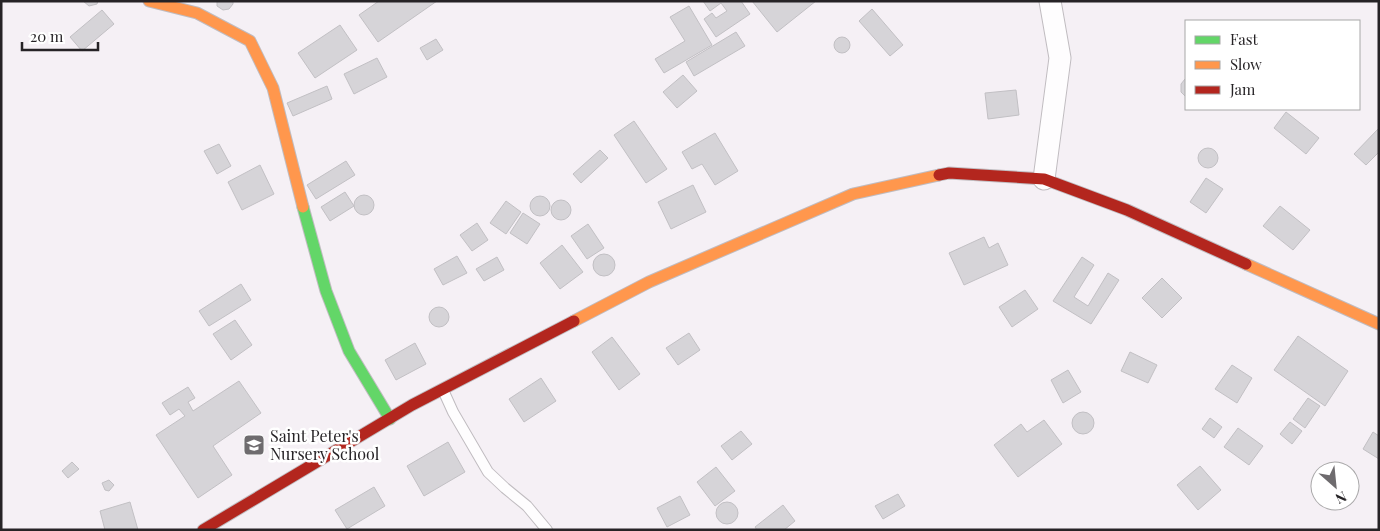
<svg xmlns="http://www.w3.org/2000/svg" width="1380" height="531" viewBox="0 0 1380 531" font-family="'Playfair Display',serif">
<rect width="100%" height="100%" fill="#f5f0f5"/>
<path fill="#d6d4d8" stroke="#c2c0c4" d="M83 1H98L97 4 89 6Z
M217 1H233V4L229 9 223 10 217 6Z
M379 1H437L378 42 359 15Z
M703 1H741L750 14 716 37 704 19 712 13 716 18 727 11 721 3 710 11Z
M752 1H816L777 32Z
M689 6 712 45 664 73 655 59 685 41 670 17Z
M872 9 903 45 890 56 859 21Z
M102 10 114 24 82 51 70 37Z
M340 25 357 50 315 78 298 53Z
M736 32 745 46 694 76 686 62Z
M834 45a8 8 0 1 1 16 0a8 8 0 1 1-16 0Z
M436 39 443 50 427 60 420 48Z
M377 58 387 77 354 94 344 74Z
M683 75 697 91 677 108 663 92Z
M1185 79H1186V97L1181 92V84Z
M327 86 332 99 293 116 287 103Z
M1016 90 1019 115 988 119 985 93Z
M1286 112 1319 138 1306 154 1274 128Z
M634 121 667 169 646 183 614 135Z
M1378 129 1379 152 1366 165 1354 154Z
M715 133 738 171 715 185 702 164 692 169 682 152Z
M219 144 231 166 217 174 204 151Z
M1198 158a10 10 0 1 1 20 0a10 10 0 1 1-20 0Z
M600 150 608 158 581 183 573 174Z
M346 161 355 175 316 199 307 185Z
M260 165 274 194 242 210 228 182Z
M1206 178 1223 189 1206 213 1190 202Z
M693 185 706 212 671 229 658 202Z
M345 192 354 206 330 221 321 207Z
M354 205a10 10 0 1 1 20 0a10 10 0 1 1-20 0Z
M530 206a10 10 0 1 1 20 0a10 10 0 1 1-20 0Z
M551 210a10 10 0 1 1 20 0a10 10 0 1 1-20 0Z
M506 201 521 212 506 234 490 223Z
M1280 206 1310 230 1293 250 1263 226Z
M523 213 540 224 527 244 510 233Z
M477 223 488 240 472 251 460 235Z
M588 224 604 248 587 259 571 236Z
M984 237 989 248 998 243 1008 265 964 285 949 253Z
M562 245 583 272 560 289 540 263Z
M593 265a11 11 0 1 1 22 0a11 11 0 1 1-22 0Z
M457 256 467 273 443 285 434 269Z
M497 257 504 270 484 281 476 269Z
M1082 257 1094 265 1074 297 1088 306 1108 273 1119 280 1091 324 1053 301Z
M1162 278 1182 298 1162 318 1142 298Z
M241 284 251 300 209 326 199 311Z
M1025 290 1038 309 1012 327 999 307Z
M429 317a10 10 0 1 1 20 0a10 10 0 1 1-20 0Z
M235 320 252 345 231 360 213 334Z
M689 333 700 350 678 365 666 348Z
M1298 336 1348 371 1325 406 1274 370Z
M612 337 640 374 619 390 592 352Z
M415 343 426 364 396 380 385 360Z
M1130 352 1157 365 1148 383 1121 371Z
M1232 365 1252 378 1237 403 1215 389Z
M1068 370 1081 392 1063 403 1051 380Z
M541 378 556 401 524 422 509 399Z
M239 381 261 413 213 446 232 475 198 498 156 435 185 416 179 409 170 415 162 403 188 387 195 398 188 402 193 411Z
M1308 398 1320 406 1305 428 1293 419Z
M1072 423a11 11 0 1 1 22 0a11 11 0 1 1-22 0Z
M1210 418 1222 427 1214 438 1202 429Z
M1044 420 1062 444 1018 477 994 445 1021 424 1027 432Z
M1290 422 1302 431 1292 444 1280 434Z
M1238 428 1263 446 1249 465 1224 447Z
M741 431 752 444 732 460 721 446Z
M1373 432 1379 436V459L1363 449Z
M448 442 465 472 424 496 407 466Z
M72 462 79 469 68 478 62 471Z
M1200 466 1221 490 1198 510 1177 485Z
M716 467 735 491 715 506 697 482Z
M109 480 114 485 109 491 105 490 102 483Z
M374 487 385 506 347 529 335 510Z
M898 494 905 506 883 519 875 506Z
M680 496 690 515 667 527 657 508Z
M130 502 138 530H105L100 511Z
M716 513a11 11 0 1 1 22 0a11 11 0 1 1-22 0Z
M783 505 795 521 784 530H757L755 527Z"/>
<g fill="none" stroke-linecap="round" stroke-linejoin="round">
<g stroke="#c0bcc0" stroke-width="12">
<path id="lane" d="M443 390 453 412 488 472 505 488 527 506 547 530"/>
</g>
<g stroke="#c0bcc0" stroke-width="23">
<path id="street" d="M1044 179 1060 58 1050 1"/>
</g>
<g stroke="#c0bcc0" stroke-width="13">
<path id="fast" d="M303 207 326 291 349 351 390 419"/>
</g>
<g stroke="#c0bcc0" stroke-width="13">
<path id="slow" d="M149 1 197 13 250 41 273 88 303 207
M1246 264 1379 324
M574 321 649 282 853 194 939 175"/>
</g>
<g stroke="#c0bcc0" stroke-width="13">
<path id="jam" d="M939 175 949 173 1044 179 1127 210 1246 264
M203 530 412 405 574 321"/>
</g>
<use href="#lane" stroke="#fefdfe" stroke-width="10"/>
<use href="#street" stroke="#fefdfe" stroke-width="21"/>
<use href="#fast" stroke="#63d668" stroke-width="11"/>
<use href="#slow" stroke="#ff974d" stroke-width="11"/>
<use href="#jam" stroke="#b3261e" stroke-width="11"/>
</g>
<defs>
<g id="school-square" transform="scale(1.125)"><rect x="-9" y="-9" width="18" height="18" rx="4" fill="#6e6b6e" stroke="#fff"/><path d="M0-5L7-2L0 1L-7-2ZM-4 1L0 2.5L4 1V4Q0 6-4 4Z" fill="#fff"/></g>
</defs>
<g fill-rule="evenodd">
<use href="#school-square" x="254" y="445"/>
</g>
<g text-anchor="middle" stroke-width="5" stroke-linejoin="round" paint-order="stroke">
<g font-size="16" fill="#262326" stroke="#fff" text-anchor="start">
<text x="270" y="442">Saint Peter's<tspan x="270" dy="18">Nursery School</tspan></text>
</g>
</g>
<rect width="1380" height="531" fill="none" stroke="#262326" stroke-width="5"/>
<rect x="1185" y="20" width="175" height="90" fill="#ffffff" stroke="#a8a7a8"/>
<rect x="1195" y="36" width="25" height="8" fill="#63d668" stroke="#a8a7a8"/>
<text x="1230" y="45" font-size="15" fill="#262326">Fast</text>
<rect x="1195" y="61" width="25" height="8" fill="#ff974d" stroke="#a8a7a8"/>
<text x="1230" y="70" font-size="15" fill="#262326">Slow</text>
<rect x="1195" y="86" width="25" height="8" fill="#b3261e" stroke="#a8a7a8"/>
<text x="1230" y="95" font-size="15" fill="#262326">Jam</text>
<g transform="translate(1335 486) rotate(153)"><circle r="24" fill="#ffffff" stroke="#a8a7a8"/>
<path d="M0-4L9 19L0 12L-9 19Z" fill="#6e6b6e"/>
<text y="-8" font-size="14" font-weight="bold" text-anchor="middle" fill="#262326">N</text>
</g>
<path d="M22 42v8h76v-8" fill="none" stroke="#262326" stroke-width="2.5"/>
<text x="30" y="42" font-size="15" fill="#262326" stroke="#ffffff" stroke-width="4" paint-order="stroke">20 m</text>
</svg>
